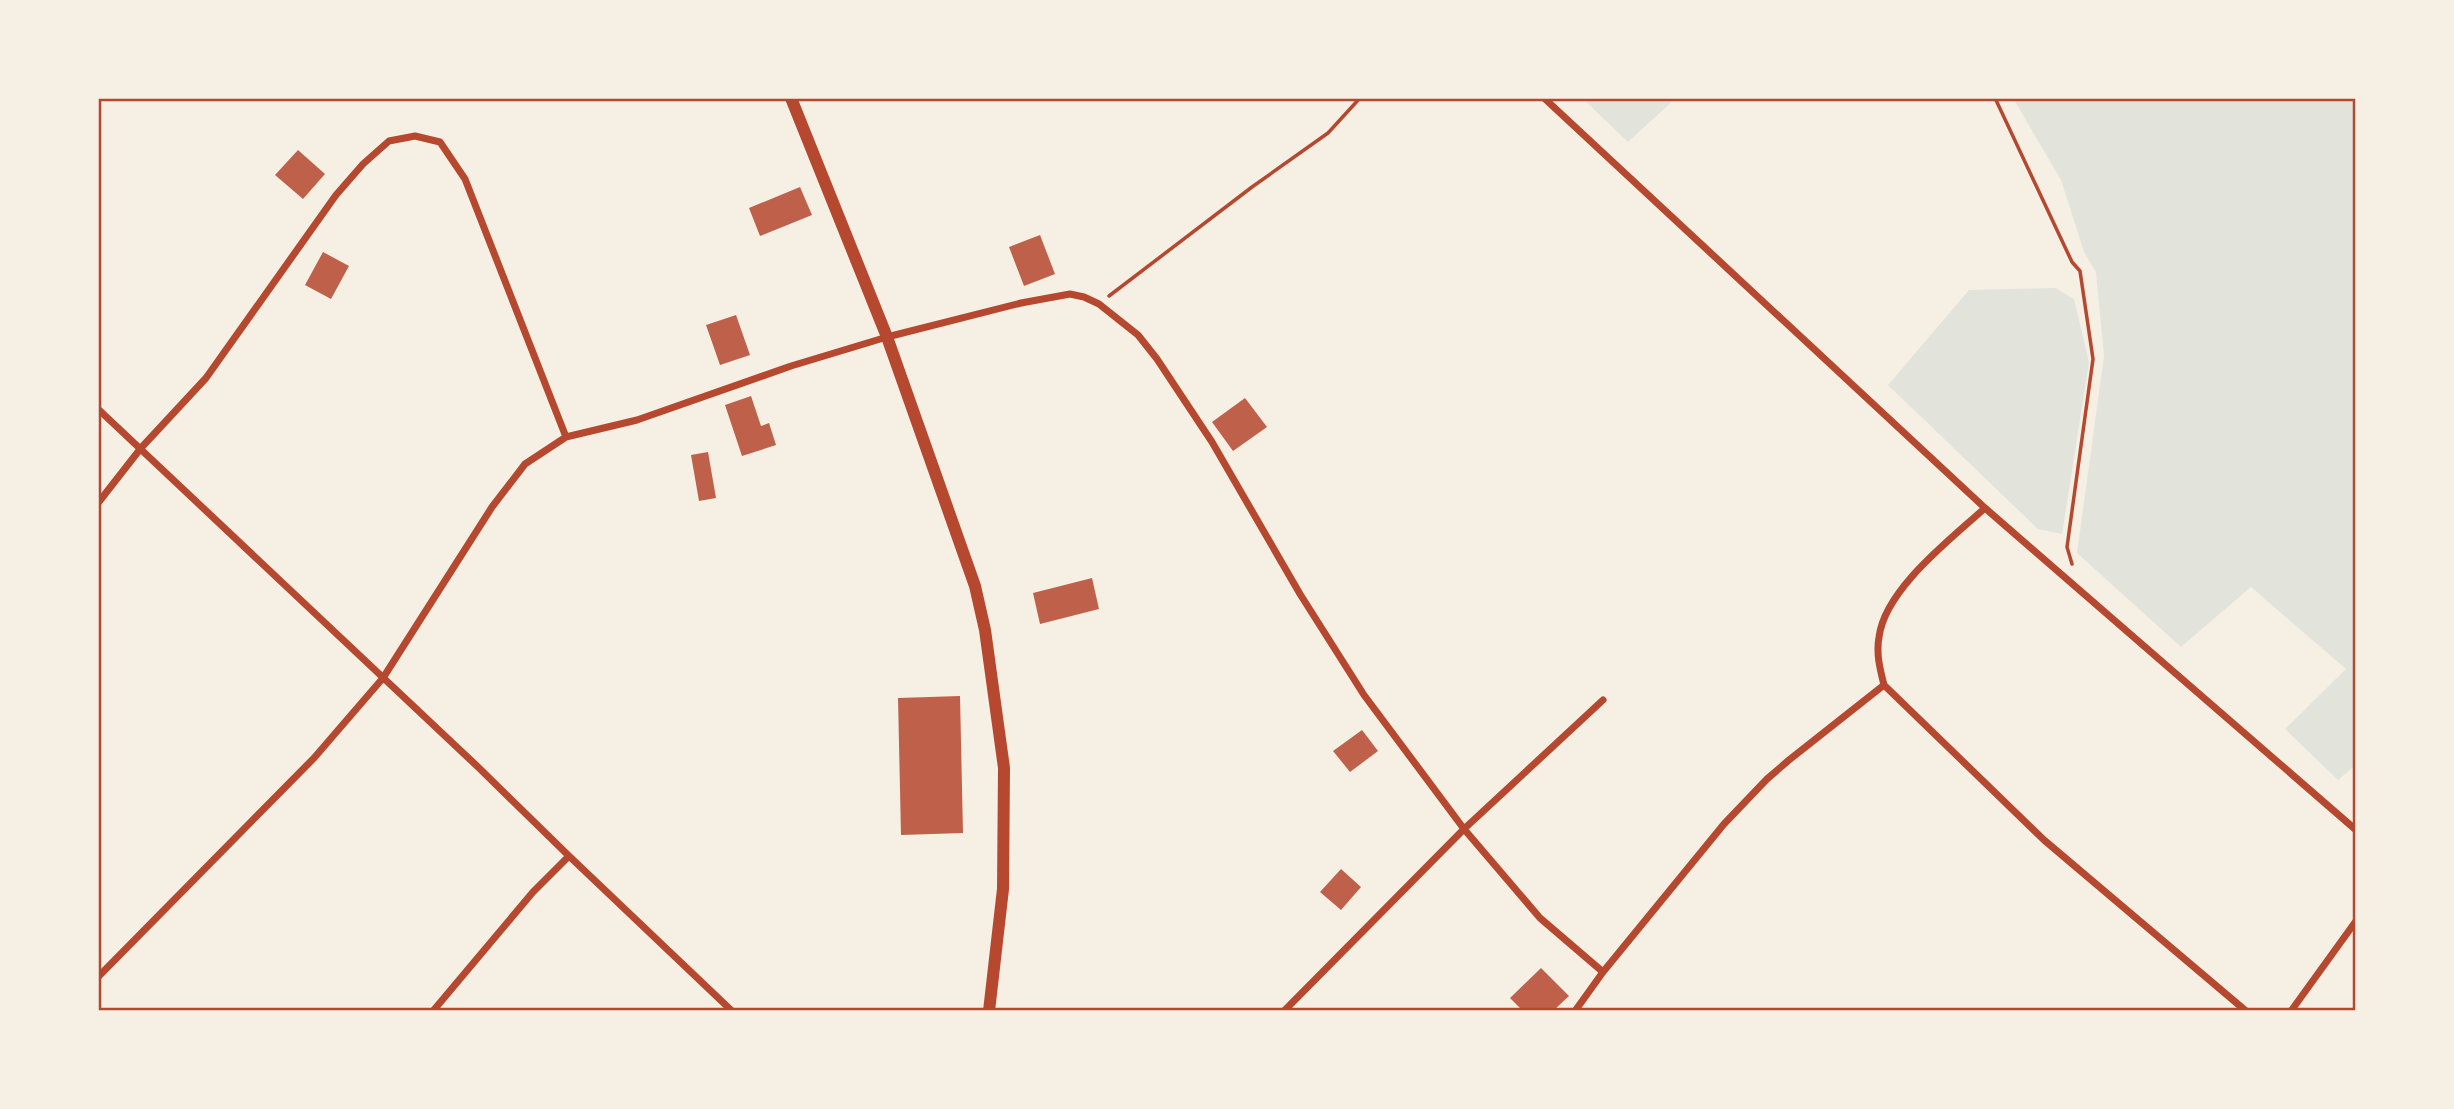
<svg xmlns="http://www.w3.org/2000/svg" width="2454" height="1109" viewBox="0 0 2454 1109" font-family="'Varela Round',sans-serif">
<rect width="100%" height="100%" fill="#f6efe4"/>
<path fill="#e2e4dc" d="M1582 98H1676L1628 142Z
M2013 98H2356V765L2338 780 2285 729 2346 669 2251 587 2181 647 2077 553 2104 356 2096 272 2084 252 2061 180Z
M2056 288 2074 299 2089 362 2062 534 2038 529 1888 385 1969 290Z"/>
<path fill="#bf614a" d="M298 150 325 174 303 199 275 175Z
M800 187 812 215 760 236 749 208Z
M1040 235 1055 274 1024 286 1009 247Z
M323 252 349 266 331 299 305 285Z
M736 315 750 355 720 365 706 325Z
M751 396 761 426 769 423 776 445 742 456 725 405Z
M1245 398 1267 427 1233 451 1212 422Z
M708 452 716 498 699 501 691 455Z
M1092 578 1099 609 1040 624 1033 593Z
M960 696 963 833 901 835 898 698Z
M1362 730 1378 751 1350 772 1333 751Z
M1341 869 1361 887 1341 910 1320 892Z
M1541 968 1569 996 1553 1011H1523L1510 998Z"/>
<g fill="none" stroke-linecap="round" stroke-linejoin="round">
<path stroke="#b5482f" stroke-width="3.5" d="M1995 98 2072 262 2080 271 2093 359 2067 547 2072 564
M1109 296 1252 187 1328 133 1360 98"/>
<path stroke="#b5482f" stroke-width="7" d="M1544 98 1985 508 2356 830
M98 409 478 767 569 856 732 1011
M98 503 141 448 206 378 336 195 363 164 389 141 415 136 440 142 465 179 566 437
M1884 685 2044 840 2246 1011
M1884 685C1880 669 1876 654 1879 637 1885 589 1951 539 1985 508
M98 977 314 758 383 678 492 507 525 464 566 437 637 420 791 366 887 337 1021 303 1070 294 1084 297 1099 304 1138 335 1157 359 1212 442 1300 594 1364 695 1464 829 1540 918 1603 972
M433 1011 533 892 569 856
M1284 1011 1464 829 1603 700
M1575 1011 1603 972 1724 824 1767 779 1789 760 1884 685
M2291 1011 2356 921"/>
<path stroke="#b5482f" stroke-width="12" d="M791 98 887 337 975 586 985 630 1004 768 1003 889 989 1011"/>
</g>
<rect width="2454" height="1109" fill="none" stroke="#f6efe4" stroke-width="200"/>
<rect x="100" y="100" width="2254" height="909" fill="none" stroke="#b5482f" stroke-width="2.5"/>
</svg>
